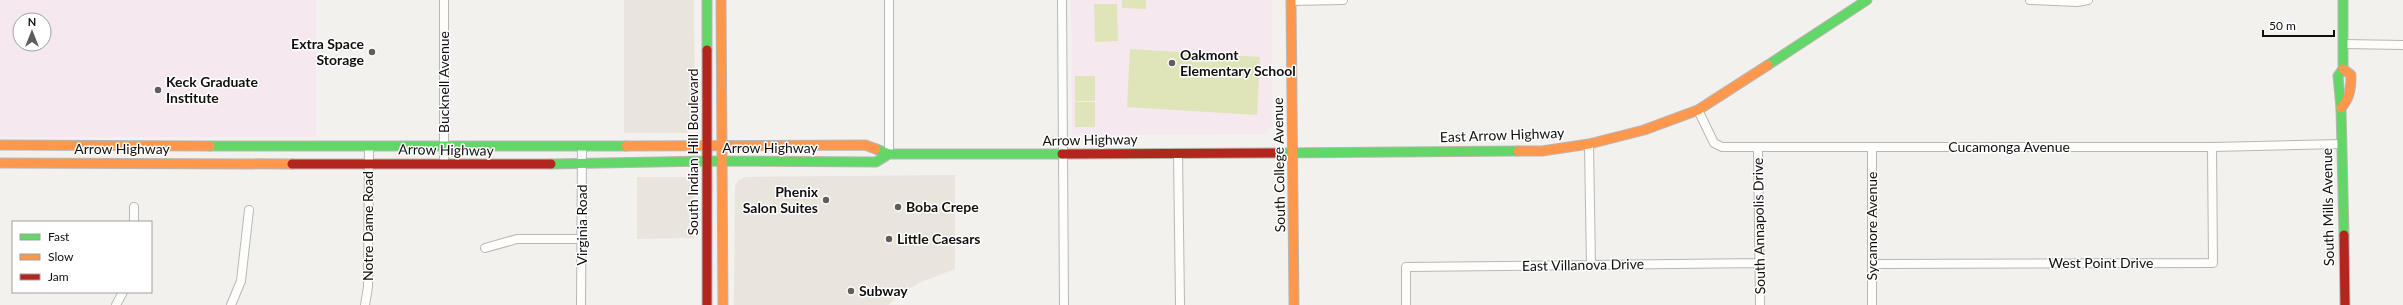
<svg xmlns="http://www.w3.org/2000/svg" width="2403" height="305" viewBox="0 0 2403 305" font-family="Lato,sans-serif">
<rect width="100%" height="100%" fill="#f3f1ee"/>
<path fill="#e9e4dc" d="M624 0H694L695 122 687 133H624Z
M955 175V269L921 282 899 295 888 305H734L735 186 739 180 746 177Z
M637 177H685L692 181 694 188V238L637 239Z"/>
<path fill="#f5e8ef" fill-rule="evenodd" d="M0 0H316V137H0ZM20 20H44V44H20Z
M1071 0H1272V126L1265 134 1072 135Z"/>
<path fill="#dfe5b8" d="M1122 0H1146V9L1122 8Z
M1094 4H1117L1118 41 1095 42Z
M1130 49 1260 57 1257 115 1127 107Z
M1075 76H1095V101H1075Z
M1075 102H1095V127H1075Z"/>
<g fill="none" stroke-linecap="round" stroke-linejoin="round">
<g stroke="#b9b7b5" stroke-width="10">
<path id="street" d="M444 0V164
M1062 0 1064 305
M2030 0 2077 2 2088 0
M1291 1 1343 0
M2344 44 2403 45
M1698 110 1714 143 1722 147H2212L2341 144
M1589 144 1591 266
M1758 147 1760 305
M1872 147V305
M1178 153 1180 305
M889 154V0
M134 222V207
M485 248 517 239H582
M1872 264 2213 263 2212 147
M116 305 123 292
M231 305 241 281 249 210
M365 305 368 287 369 147
M581 305 582 146
M1406 305V267L1759 263"/>
</g>
<g stroke="#b9b7b5" stroke-width="11">
<path id="fast" d="M707 0V50
M2343 0V69L2338 76 2341 108 2344 235
M1768 65 1867 0
M210 146H626
M876 149 889 154H1062
M1277 153 1518 151
M551 164 707 161 876 162 889 154"/>
</g>
<g stroke="#b9b7b5" stroke-width="11">
<path id="slow" d="M721 0 723 305
M1291 0 1294 305
M2341 108C2350 98 2351 88 2351 75L2343 69
M0 145 210 146
M626 146 865 145 876 149
M1518 151H1542L1589 144 1644 130 1698 110 1768 65
M0 163 292 164"/>
</g>
<g stroke="#b9b7b5" stroke-width="11">
<path id="jam" d="M707 50V305
M1062 154 1277 153
M292 164H551
M2344 235 2345 305"/>
</g>
<use href="#street" stroke="#fdfdfc" stroke-width="8"/>
<use href="#fast" stroke="#63d668" stroke-width="9"/>
<use href="#slow" stroke="#ff974d" stroke-width="9"/>
<use href="#jam" stroke="#b3261e" stroke-width="9"/>
</g>
<g fill="#5f5e5c" stroke="#fff" stroke-width="1.5">
<circle cx="372" cy="52" r="4"/>
<circle cx="1172" cy="63" r="4"/>
<circle cx="158" cy="90" r="4"/>
<circle cx="826" cy="200" r="4"/>
<circle cx="898" cy="207" r="4"/>
<circle cx="889" cy="239" r="4"/>
<circle cx="851" cy="291" r="4"/>
</g>
<g text-anchor="middle" stroke-width="3" stroke-linejoin="round" paint-order="stroke">
<g font-size="14" font-weight="bold" fill="#100f0d" stroke="#fff" text-anchor="start">
<text x="364" y="49" text-anchor="end">Extra Space<tspan x="364" dy="16">Storage</tspan></text>
<text x="1180" y="60">Oakmont<tspan x="1180" dy="16">Elementary School</tspan></text>
<text x="166" y="87">Keck Graduate<tspan x="166" dy="16">Institute</tspan></text>
<text x="818" y="197" text-anchor="end">Phenix<tspan x="818" dy="16">Salon Suites</tspan></text>
<text x="906" y="212">Boba Crepe</text>
<text x="897" y="244">Little Caesars</text>
<text x="859" y="296">Subway</text>
</g>
<g font-size="14" fill="#100f0d" stroke="#fff">
<text transform="translate(444 82) rotate(-90)" y="5">Bucknell Avenue</text>
<text transform="translate(1502 135) rotate(-2)" y="5">East Arrow Highway</text>
<text transform="translate(1090 140) rotate(-1)" y="5">Arrow Highway</text>
<text x="2009" y="152">Cucamonga Avenue</text>
<text x="770" y="153">Arrow Highway</text>
<text x="122" y="154">Arrow Highway</text>
<text transform="translate(446 150) rotate(1)" y="5">Arrow Highway</text>
<text transform="translate(693 152) rotate(-90)" y="5">South Indian Hill Boulevard</text>
<text transform="translate(1279 165) rotate(-91)" y="5">South College Avenue</text>
<text transform="translate(2328 207) rotate(-91)" y="5">South Mills Avenue</text>
<text transform="translate(582 225) rotate(-90)" y="5">Virginia Road</text>
<text transform="translate(368 226) rotate(-90)" y="5">Notre Dame Road</text>
<text transform="translate(1759 226) rotate(-91)" y="5">South Annapolis Drive</text>
<text transform="translate(1872 226) rotate(-90)" y="5">Sycamore Avenue</text>
<text x="2101" y="268">West Point Drive</text>
<text transform="translate(1583 265) rotate(-1)" y="5">East Villanova Drive</text>
</g>
</g>
<rect x="12" y="221" width="140" height="72" fill="#ffffff" stroke="#9f9f9e"/>
<rect x="20" y="234" width="20" height="6" fill="#63d668" stroke="#9f9f9e"/>
<text x="48" y="241" font-size="12" fill="#100f0d">Fast</text>
<rect x="20" y="254" width="20" height="6" fill="#ff974d" stroke="#9f9f9e"/>
<text x="48" y="261" font-size="12" fill="#100f0d">Slow</text>
<rect x="20" y="274" width="20" height="6" fill="#b3261e" stroke="#9f9f9e"/>
<text x="48" y="281" font-size="12" fill="#100f0d">Jam</text>
<g transform="translate(32 32)"><circle r="19" fill="#ffffff" stroke="#9f9f9e"/>
<path d="M0-3L7 15L0 10L-7 15Z" fill="#5f5e5c"/>
<text y="-6" font-size="11" font-weight="bold" text-anchor="middle" fill="#100f0d">N</text>
</g>
<path d="M2263 30v6h71v-6" fill="none" stroke="#100f0d" stroke-width="2"/>
<text x="2269" y="30" font-size="12" fill="#100f0d" stroke="#ffffff" stroke-width="3" paint-order="stroke">50 m</text>
</svg>
